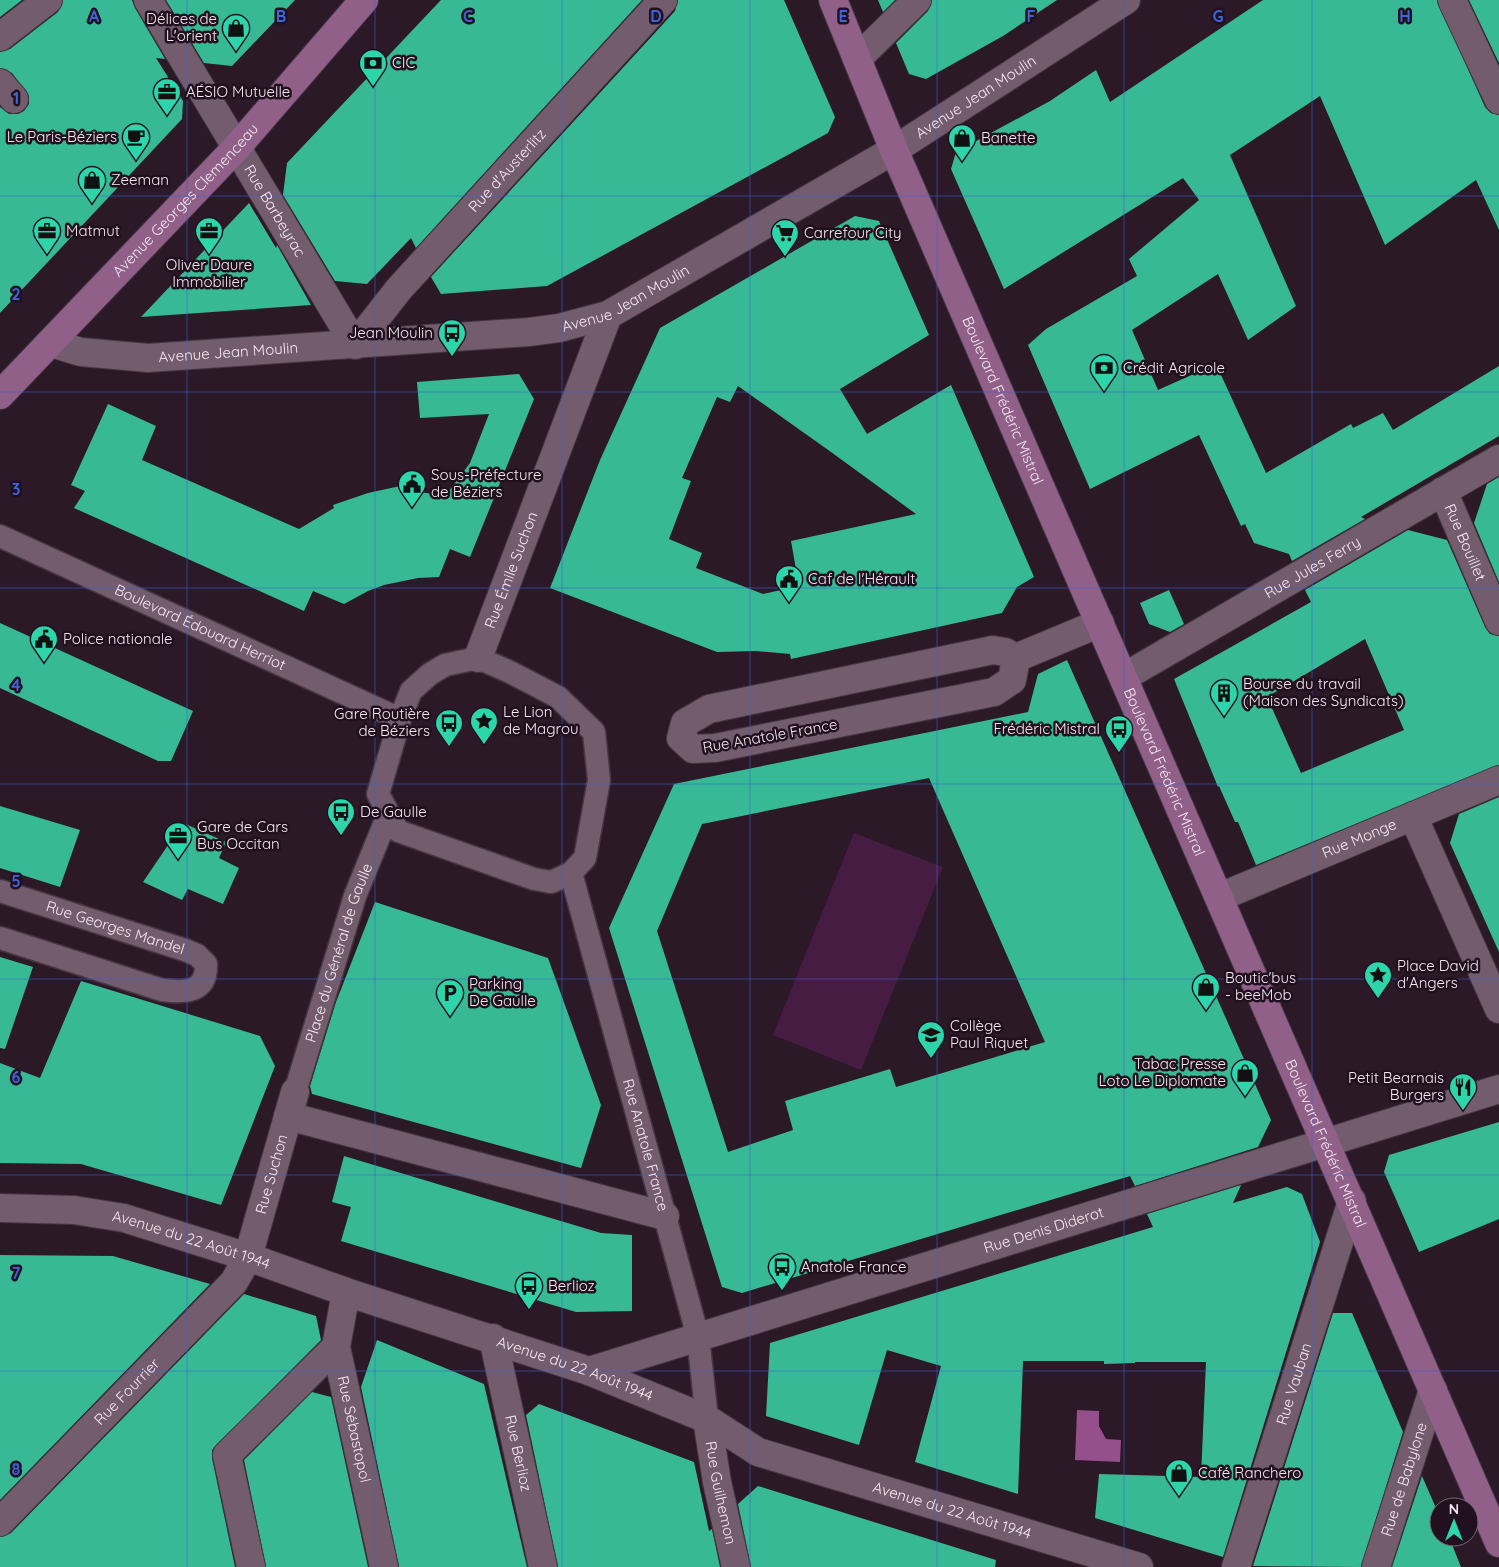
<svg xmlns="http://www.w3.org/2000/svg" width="1499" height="1567" viewBox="0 0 1499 1567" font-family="Quicksand,sans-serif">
<rect width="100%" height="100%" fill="#2b1928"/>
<path fill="#471c42" d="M854 833 943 867 861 1070 773 1035Z"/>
<path fill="#954f8b" d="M1077 1410 1099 1411V1426L1106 1439 1121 1440 1120 1462 1075 1460Z"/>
<path fill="#37b996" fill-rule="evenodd" d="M0 0H22L0 17Z
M63 0H132L135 8 165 59 156 58 183 101 182 119 0 313V107L9 114H18L24 111 29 104V96L12 73 0 68V52L10 49 58 12Z
M166 0H295L232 66 204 63Z
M441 0H642L416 248 411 238 367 284 335 281 283 195 287 163Z
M678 0H784L835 117 828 133 547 286 441 294 431 277 675 11Z
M878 0H895L883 12Z
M932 0H1057L1003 36 926 79 909 74 896 43 928 11Z
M1263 0H1437L1485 107 1491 113 1499 115V230L1476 180 1385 245 1320 96 1230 155 1296 306 1248 340 1218 274 1132 330 1158 390 1216 364 1266 473 1351 424 1353 428 1383 413 1393 430 1499 366V436L1361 517 1365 519 1292 561 1289 554 1254 543 1245 524 1241 526 1199 435 1090 489 1028 345 1046 329 1137 276 1129 259 1199 200 1183 178 1004 289 951 169 956 152 1050 101 1096 70 1110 102Z
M1469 0H1499V63Z
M249 203 276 248 277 245 311 305 141 317Z
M855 216 879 221 929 335 840 389 867 434 951 385 1034 577 1017 587 1002 613 791 659 790 654 756 651 717 652 550 588 600 460 660 328ZM738 386 831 452 916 514 791 541 799 586 763 594 696 568 702 553 669 539 691 481 682 478 717 397 730 402Z
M519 374 534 399 470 557 450 549 439 577 418 578 384 585 368 591 344 604 313 591 304 611 74 508 85 491 71 485 108 404 156 426 142 460 299 529 334 508 333 505 368 493 405 485 407 491 446 495 470 463 489 414 420 418 417 382Z
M1499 477V582L1474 523 1487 484Z
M1408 530 1447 540 1485 627 1490 634 1499 636V765L1256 865 1238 822H1235L1219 786 1218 787 1174 679 1311 602 1305 590ZM1365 639 1404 730 1301 773 1267 697Z
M1169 590 1184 624 1170 632 1149 624 1140 603Z
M0 623 193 711 171 761H158L0 688Z
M1067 660 1271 1120 1258 1147 1135 1186 1130 1176 742 1293 722 1287 609 928 674 784 1028 712 1038 674ZM929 778 1045 1042 896 1087 890 1069 785 1101 793 1130 728 1152 657 931 702 824Z
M1499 797V952L1450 843 1459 814Z
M0 806 80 830 60 887 0 868Z
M183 823 226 842 219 858 239 868 223 904 188 889 182 900 143 882Z
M375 902 548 958 601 1105 581 1168 312 1094 310 1086 336 1002Z
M0 957 33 967 5 1049 0 1048Z
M81 981 260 1036 275 1066 221 1205 81 1164 0 1163V1063L40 1078Z
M1499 1122V1219L1419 1252 1384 1172 1389 1155Z
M344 1156 601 1233 632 1235V1311L576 1312 341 1241 351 1207 332 1202Z
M1241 1185 1233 1203 1287 1187 1302 1194 1320 1242 1223 1557 1095 1518 1099 1474 1201 1477 1206 1362H1135V1363L1104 1364V1361H1023L1018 1494 915 1462 941 1366 887 1350 859 1445 766 1416 770 1343 1153 1227 1147 1214Z
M0 1255 113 1256 210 1284 0 1500Z
M244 1294 316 1316 321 1340 212 1450V1458L235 1567H0V1537L11 1533Z
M1333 1313H1352L1403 1432 1361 1567 1253 1566Z
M377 1340 484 1384 527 1567H399L361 1387Z
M312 1392 331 1397 368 1567H266L244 1460Z
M539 1404 694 1462 709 1531 712 1529 720 1567H558L526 1415Z
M1422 1476 1439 1515V1537H1449L1461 1567H1392Z
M758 1486 996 1560 995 1567H751L738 1504Z"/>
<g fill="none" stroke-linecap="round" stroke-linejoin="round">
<g stroke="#453642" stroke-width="25">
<g id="service">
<path id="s1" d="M0 536 400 719"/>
<path d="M478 658 510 672 558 697 594 732 599 780 585 858 571 873 551 882 534 879 398 831 378 794 400 719 411 691 430 674 445 665Z"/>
<path id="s2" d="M571 873 698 1337 707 1419"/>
<path id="s3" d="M0 891 185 950 197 955 206 964C207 993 185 993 162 990L0 938"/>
<path id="s4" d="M295 1092 355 896 388 815"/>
</g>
</g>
<g stroke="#453642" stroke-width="30">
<g id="minor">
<path id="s5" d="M148 0 355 345 399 289 663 0"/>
<path d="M1452 0 1499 100"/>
<path d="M0 37 48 0"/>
<path d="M857 59 917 0"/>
<path d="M0 83 14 99"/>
<path id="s6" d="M1443 491 1499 621"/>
<path d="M993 650 1005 652 1016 658 1012 680 994 692 715 748 693 749 681 738 685 723 709 709Z"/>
<path id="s7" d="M478 658 608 315"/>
<path d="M1016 658 1100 623"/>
<path id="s8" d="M1124 677 1499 459"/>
<path d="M1413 816 1499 1009"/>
<path id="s9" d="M1220 897 1499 780"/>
<path d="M288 1116 665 1216"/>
<path id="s10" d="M346 1292 336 1347 384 1567"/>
<path id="s11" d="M493 1338 543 1567"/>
<path id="s12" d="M707 1419 717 1482 736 1567"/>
<path id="s13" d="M0 1522 234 1282 248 1257 295 1092"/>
<path d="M251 1567 227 1455 336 1347"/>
<path id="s14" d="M1236 1567 1352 1201"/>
<path id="s15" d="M1376 1567 1433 1390"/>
</g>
</g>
<g stroke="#453642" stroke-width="30">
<g id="tertiary">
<path id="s16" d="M51 343 81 352 148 358 529 332 559 328 608 315 894 150 1126 0"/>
<path id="s17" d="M0 1208 74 1210 124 1218 248 1257 346 1292 589 1371 707 1419 758 1452 1139 1567"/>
<path id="s18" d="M589 1371 1499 1089"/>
</g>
</g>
<g stroke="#453642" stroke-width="30">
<g id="secondary">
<path id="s19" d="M833 0 894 150 1499 1543"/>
<path id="s20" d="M0 395 237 147 364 0"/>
</g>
</g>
<use href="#service" stroke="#725c6e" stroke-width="22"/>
<use href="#minor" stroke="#725c6e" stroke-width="28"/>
<use href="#tertiary" stroke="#725c6e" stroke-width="28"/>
<use href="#secondary" stroke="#906089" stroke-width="28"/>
</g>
<path fill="none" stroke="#3d65dc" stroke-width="1" stroke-opacity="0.55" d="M187 0V1567M375 0V1567M562 0V1567M750 0V1567M937 0V1567M1124 0V1567M1312 0V1567M0 196H1499M0 392H1499M0 588H1499M0 784H1499M0 979H1499M0 1175H1499M0 1371H1499"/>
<defs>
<g id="shop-pin" transform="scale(1.4375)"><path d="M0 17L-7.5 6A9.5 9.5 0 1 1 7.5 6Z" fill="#2dd5ab" stroke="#21101f"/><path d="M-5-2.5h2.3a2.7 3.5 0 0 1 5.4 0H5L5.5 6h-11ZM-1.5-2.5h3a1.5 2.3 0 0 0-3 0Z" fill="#111"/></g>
<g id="bank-pin" transform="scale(1.4375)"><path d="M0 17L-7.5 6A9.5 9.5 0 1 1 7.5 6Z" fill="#2dd5ab" stroke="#21101f"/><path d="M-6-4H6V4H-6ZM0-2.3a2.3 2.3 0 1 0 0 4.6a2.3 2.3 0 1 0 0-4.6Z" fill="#111"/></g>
<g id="office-pin" transform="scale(1.4375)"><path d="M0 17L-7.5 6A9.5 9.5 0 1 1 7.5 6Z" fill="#2dd5ab" stroke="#21101f"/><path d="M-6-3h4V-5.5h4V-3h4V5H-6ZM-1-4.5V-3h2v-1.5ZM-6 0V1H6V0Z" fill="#111"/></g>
<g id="cafe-pin" transform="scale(1.4375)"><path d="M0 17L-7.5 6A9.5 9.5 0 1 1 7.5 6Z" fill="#2dd5ab" stroke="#21101f"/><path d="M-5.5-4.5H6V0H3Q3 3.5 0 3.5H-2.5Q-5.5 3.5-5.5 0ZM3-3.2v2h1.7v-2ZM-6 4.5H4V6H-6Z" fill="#111"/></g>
<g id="supermarket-pin" transform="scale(1.4375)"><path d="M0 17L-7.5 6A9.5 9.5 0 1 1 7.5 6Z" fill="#2dd5ab" stroke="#21101f"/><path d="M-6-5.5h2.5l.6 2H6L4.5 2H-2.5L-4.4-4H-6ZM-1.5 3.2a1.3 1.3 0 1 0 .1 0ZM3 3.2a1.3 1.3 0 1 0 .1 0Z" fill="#111"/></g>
<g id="bus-pin" transform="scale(1.4375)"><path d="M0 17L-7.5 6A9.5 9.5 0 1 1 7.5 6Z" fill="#2dd5ab" stroke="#21101f"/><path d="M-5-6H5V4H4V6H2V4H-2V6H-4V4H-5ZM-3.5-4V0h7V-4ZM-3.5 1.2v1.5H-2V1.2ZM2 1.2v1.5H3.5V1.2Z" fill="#111"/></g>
<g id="civic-pin" transform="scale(1.4375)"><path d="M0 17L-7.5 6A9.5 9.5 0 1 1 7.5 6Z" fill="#2dd5ab" stroke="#21101f"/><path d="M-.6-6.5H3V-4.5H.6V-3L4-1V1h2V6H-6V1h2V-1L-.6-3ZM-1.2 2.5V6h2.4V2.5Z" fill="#111"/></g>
<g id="building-pin" transform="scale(1.4375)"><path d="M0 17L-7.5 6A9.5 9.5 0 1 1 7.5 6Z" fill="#2dd5ab" stroke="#21101f"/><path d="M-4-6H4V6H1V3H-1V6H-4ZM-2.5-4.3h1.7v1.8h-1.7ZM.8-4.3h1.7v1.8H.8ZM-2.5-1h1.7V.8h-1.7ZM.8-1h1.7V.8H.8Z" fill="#111"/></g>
<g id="sight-pin" transform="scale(1.4375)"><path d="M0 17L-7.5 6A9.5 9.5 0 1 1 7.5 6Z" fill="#2dd5ab" stroke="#21101f"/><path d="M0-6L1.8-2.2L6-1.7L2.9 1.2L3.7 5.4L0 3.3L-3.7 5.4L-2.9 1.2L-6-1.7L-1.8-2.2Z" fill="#111"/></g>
<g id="parking-pin" transform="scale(1.4375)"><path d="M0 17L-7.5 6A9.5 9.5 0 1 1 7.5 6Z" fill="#2dd5ab" stroke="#21101f"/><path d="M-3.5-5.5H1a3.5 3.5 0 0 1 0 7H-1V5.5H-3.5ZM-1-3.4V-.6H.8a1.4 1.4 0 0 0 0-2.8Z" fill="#111"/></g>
<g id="school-pin" transform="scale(1.4375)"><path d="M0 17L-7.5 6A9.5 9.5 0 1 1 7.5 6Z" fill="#2dd5ab" stroke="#21101f"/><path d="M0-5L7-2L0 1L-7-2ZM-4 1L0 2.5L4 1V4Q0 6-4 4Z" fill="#111"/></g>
<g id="restaurant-pin" transform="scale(1.4375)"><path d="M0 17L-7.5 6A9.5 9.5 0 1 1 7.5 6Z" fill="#2dd5ab" stroke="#21101f"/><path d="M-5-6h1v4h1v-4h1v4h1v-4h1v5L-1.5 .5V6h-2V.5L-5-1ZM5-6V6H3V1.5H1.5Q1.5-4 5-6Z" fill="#111"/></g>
</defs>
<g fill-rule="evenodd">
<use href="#shop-pin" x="236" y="28"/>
<use href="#bank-pin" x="373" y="63"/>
<use href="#office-pin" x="167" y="92"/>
<use href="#cafe-pin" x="136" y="137"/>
<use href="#shop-pin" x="962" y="138"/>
<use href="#shop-pin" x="92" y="180"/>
<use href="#office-pin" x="47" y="231"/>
<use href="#office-pin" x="209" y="231"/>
<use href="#supermarket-pin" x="785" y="233"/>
<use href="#bus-pin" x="452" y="333"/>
<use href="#bank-pin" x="1104" y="368"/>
<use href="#civic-pin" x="412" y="484"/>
<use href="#civic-pin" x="789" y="579"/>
<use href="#civic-pin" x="44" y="639"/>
<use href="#building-pin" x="1224" y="693"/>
<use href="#sight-pin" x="484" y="721"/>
<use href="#bus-pin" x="449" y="723"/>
<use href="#bus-pin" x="1119" y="729"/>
<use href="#bus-pin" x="341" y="812"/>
<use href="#office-pin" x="178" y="836"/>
<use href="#sight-pin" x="1378" y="975"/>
<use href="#shop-pin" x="1206" y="987"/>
<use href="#parking-pin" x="450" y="993"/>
<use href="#school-pin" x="931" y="1035"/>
<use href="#shop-pin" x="1245" y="1073"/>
<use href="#restaurant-pin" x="1463" y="1087"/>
<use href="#bus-pin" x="782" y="1267"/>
<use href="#bus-pin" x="529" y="1286"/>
<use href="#shop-pin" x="1179" y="1473"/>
</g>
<g text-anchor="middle" stroke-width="5" stroke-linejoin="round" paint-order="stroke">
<g font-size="15" fill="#f5e8f2" stroke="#21101f" text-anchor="start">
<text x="217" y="24" text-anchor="end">Délices de<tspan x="217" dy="17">L'orient</tspan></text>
<text x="392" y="68">CIC</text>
<text x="186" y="97">AÉSIO Mutuelle</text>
<text x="117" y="142" text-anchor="end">Le Paris-Béziers</text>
<text x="981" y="143">Banette</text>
<text x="111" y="185">Zeeman</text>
<text x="66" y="236">Matmut</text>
<text x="804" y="238">Carrefour City</text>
<text x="209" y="270" text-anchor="middle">Oliver Daure<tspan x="209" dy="17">Immobilier</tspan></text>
<text x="433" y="338" text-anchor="end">Jean Moulin</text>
<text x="1123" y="373">Crédit Agricole</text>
<text x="431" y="480">Sous-Préfecture<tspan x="431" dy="17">de Béziers</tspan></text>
<text x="808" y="584">Caf de l'Hérault</text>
<text x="63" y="644">Police nationale</text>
<text x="1243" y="689">Bourse du travail<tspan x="1243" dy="17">(Maison des Syndicats)</tspan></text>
<text x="503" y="717">Le Lion<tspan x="503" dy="17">de Magrou</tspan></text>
<text x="430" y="719" text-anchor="end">Gare Routière<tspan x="430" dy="17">de Béziers</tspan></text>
<text x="1100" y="734" text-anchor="end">Frédéric Mistral</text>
<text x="360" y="817">De Gaulle</text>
<text x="197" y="832">Gare de Cars<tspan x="197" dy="17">Bus Occitan</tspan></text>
<text x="1397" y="971">Place David<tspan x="1397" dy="17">d'Angers</tspan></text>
<text x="1225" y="983">Boutic'bus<tspan x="1225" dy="17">- beeMob</tspan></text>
<text x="469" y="989">Parking<tspan x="469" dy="17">De Gaulle</tspan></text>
<text x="950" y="1031">Collège<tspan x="950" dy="17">Paul Riquet</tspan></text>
<text x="1226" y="1069" text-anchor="end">Tabac Presse<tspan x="1226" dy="17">Loto Le Diplomate</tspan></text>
<text x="1444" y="1083" text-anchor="end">Petit Bearnais<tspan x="1444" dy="17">Burgers</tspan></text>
<text x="801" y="1272">Anatole France</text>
<text x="548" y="1291">Berlioz</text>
<text x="1198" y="1478">Café Ranchero</text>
</g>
<g font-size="15" fill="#f5e8f2" stroke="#21101f">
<text dy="5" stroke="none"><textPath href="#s16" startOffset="989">Avenue Jean Moulin</textPath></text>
<text dy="5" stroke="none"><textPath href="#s5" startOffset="634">Rue d'Austerlitz</textPath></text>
<text dy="5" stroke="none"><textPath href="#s20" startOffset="269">Avenue Georges Clemenceau</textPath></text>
<text dy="5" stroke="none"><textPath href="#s5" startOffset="246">Rue Barbeyrac</textPath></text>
<text dy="5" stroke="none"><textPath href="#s16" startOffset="584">Avenue Jean Moulin</textPath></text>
<text dy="5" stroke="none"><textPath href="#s16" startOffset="179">Avenue Jean Moulin</textPath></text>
<text dy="5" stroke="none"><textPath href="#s19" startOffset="435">Boulevard Frédéric Mistral</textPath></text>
<text dy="5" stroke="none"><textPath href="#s6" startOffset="56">Rue Bouillet</textPath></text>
<text dy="5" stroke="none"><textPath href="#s8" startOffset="218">Rue Jules Ferry</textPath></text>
<text dy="5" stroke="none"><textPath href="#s7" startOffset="94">Rue Émile Suchon</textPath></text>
<text dy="5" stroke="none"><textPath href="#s1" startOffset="220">Boulevard Édouard Herriot</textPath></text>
<text transform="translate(770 736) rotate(-10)" y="5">Rue Anatole France</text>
<text dy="5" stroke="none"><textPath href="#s19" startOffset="840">Boulevard Frédéric Mistral</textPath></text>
<text dy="5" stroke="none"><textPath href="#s9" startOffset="151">Rue Monge</textPath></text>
<text dy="5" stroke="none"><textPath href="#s3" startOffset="121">Rue Georges Mandel</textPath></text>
<text dy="5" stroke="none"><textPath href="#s4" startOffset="146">Place du Général de Gaulle</textPath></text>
<text dy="5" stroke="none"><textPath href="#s19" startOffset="1245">Boulevard Frédéric Mistral</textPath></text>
<text dy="5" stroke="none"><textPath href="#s2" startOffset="282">Rue Anatole France</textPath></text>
<text dy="5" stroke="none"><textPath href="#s13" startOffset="450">Rue Suchon</textPath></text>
<text dy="5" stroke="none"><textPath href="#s18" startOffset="476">Rue Denis Diderot</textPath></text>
<text dy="5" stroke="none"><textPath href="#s17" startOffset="195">Avenue du 22 Août 1944</textPath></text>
<text dy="5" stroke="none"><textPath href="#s17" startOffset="600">Avenue du 22 Août 1944</textPath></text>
<text dy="5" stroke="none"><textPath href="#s14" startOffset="192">Rue Vauban</textPath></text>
<text dy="5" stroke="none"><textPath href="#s13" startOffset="182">Rue Fourrier</textPath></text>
<text dy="5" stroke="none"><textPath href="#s10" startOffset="140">Rue Sébastopol</textPath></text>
<text dy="5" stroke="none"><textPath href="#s11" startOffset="118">Rue Berlioz</textPath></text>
<text dy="5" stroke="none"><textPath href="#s15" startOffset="92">Rue de Babylone</textPath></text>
<text dy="5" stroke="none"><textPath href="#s12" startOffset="75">Rue Guilhemon</textPath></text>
<text dy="5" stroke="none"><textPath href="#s17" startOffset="1005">Avenue du 22 Août 1944</textPath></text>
</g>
</g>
<g font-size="16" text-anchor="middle" font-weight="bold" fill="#3d65dc" stroke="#21101f" stroke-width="5" stroke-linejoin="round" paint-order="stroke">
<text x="94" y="22">A</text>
<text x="281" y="22">B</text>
<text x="468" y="22">C</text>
<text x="656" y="22">D</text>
<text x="843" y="22">E</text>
<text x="1031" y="22">F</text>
<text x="1218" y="22">G</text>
<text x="1405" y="22">H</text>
<text x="16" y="104">1</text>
<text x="16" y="300">2</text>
<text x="16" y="495">3</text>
<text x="16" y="691">4</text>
<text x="16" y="887">5</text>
<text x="16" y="1083">6</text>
<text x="16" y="1279">7</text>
<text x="16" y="1475">8</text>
</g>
<g transform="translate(1454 1522)"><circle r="24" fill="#21101f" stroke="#766673"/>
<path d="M0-4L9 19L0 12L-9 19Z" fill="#2dd5ab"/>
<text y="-8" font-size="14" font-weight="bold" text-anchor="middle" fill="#f5e8f2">N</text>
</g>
</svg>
